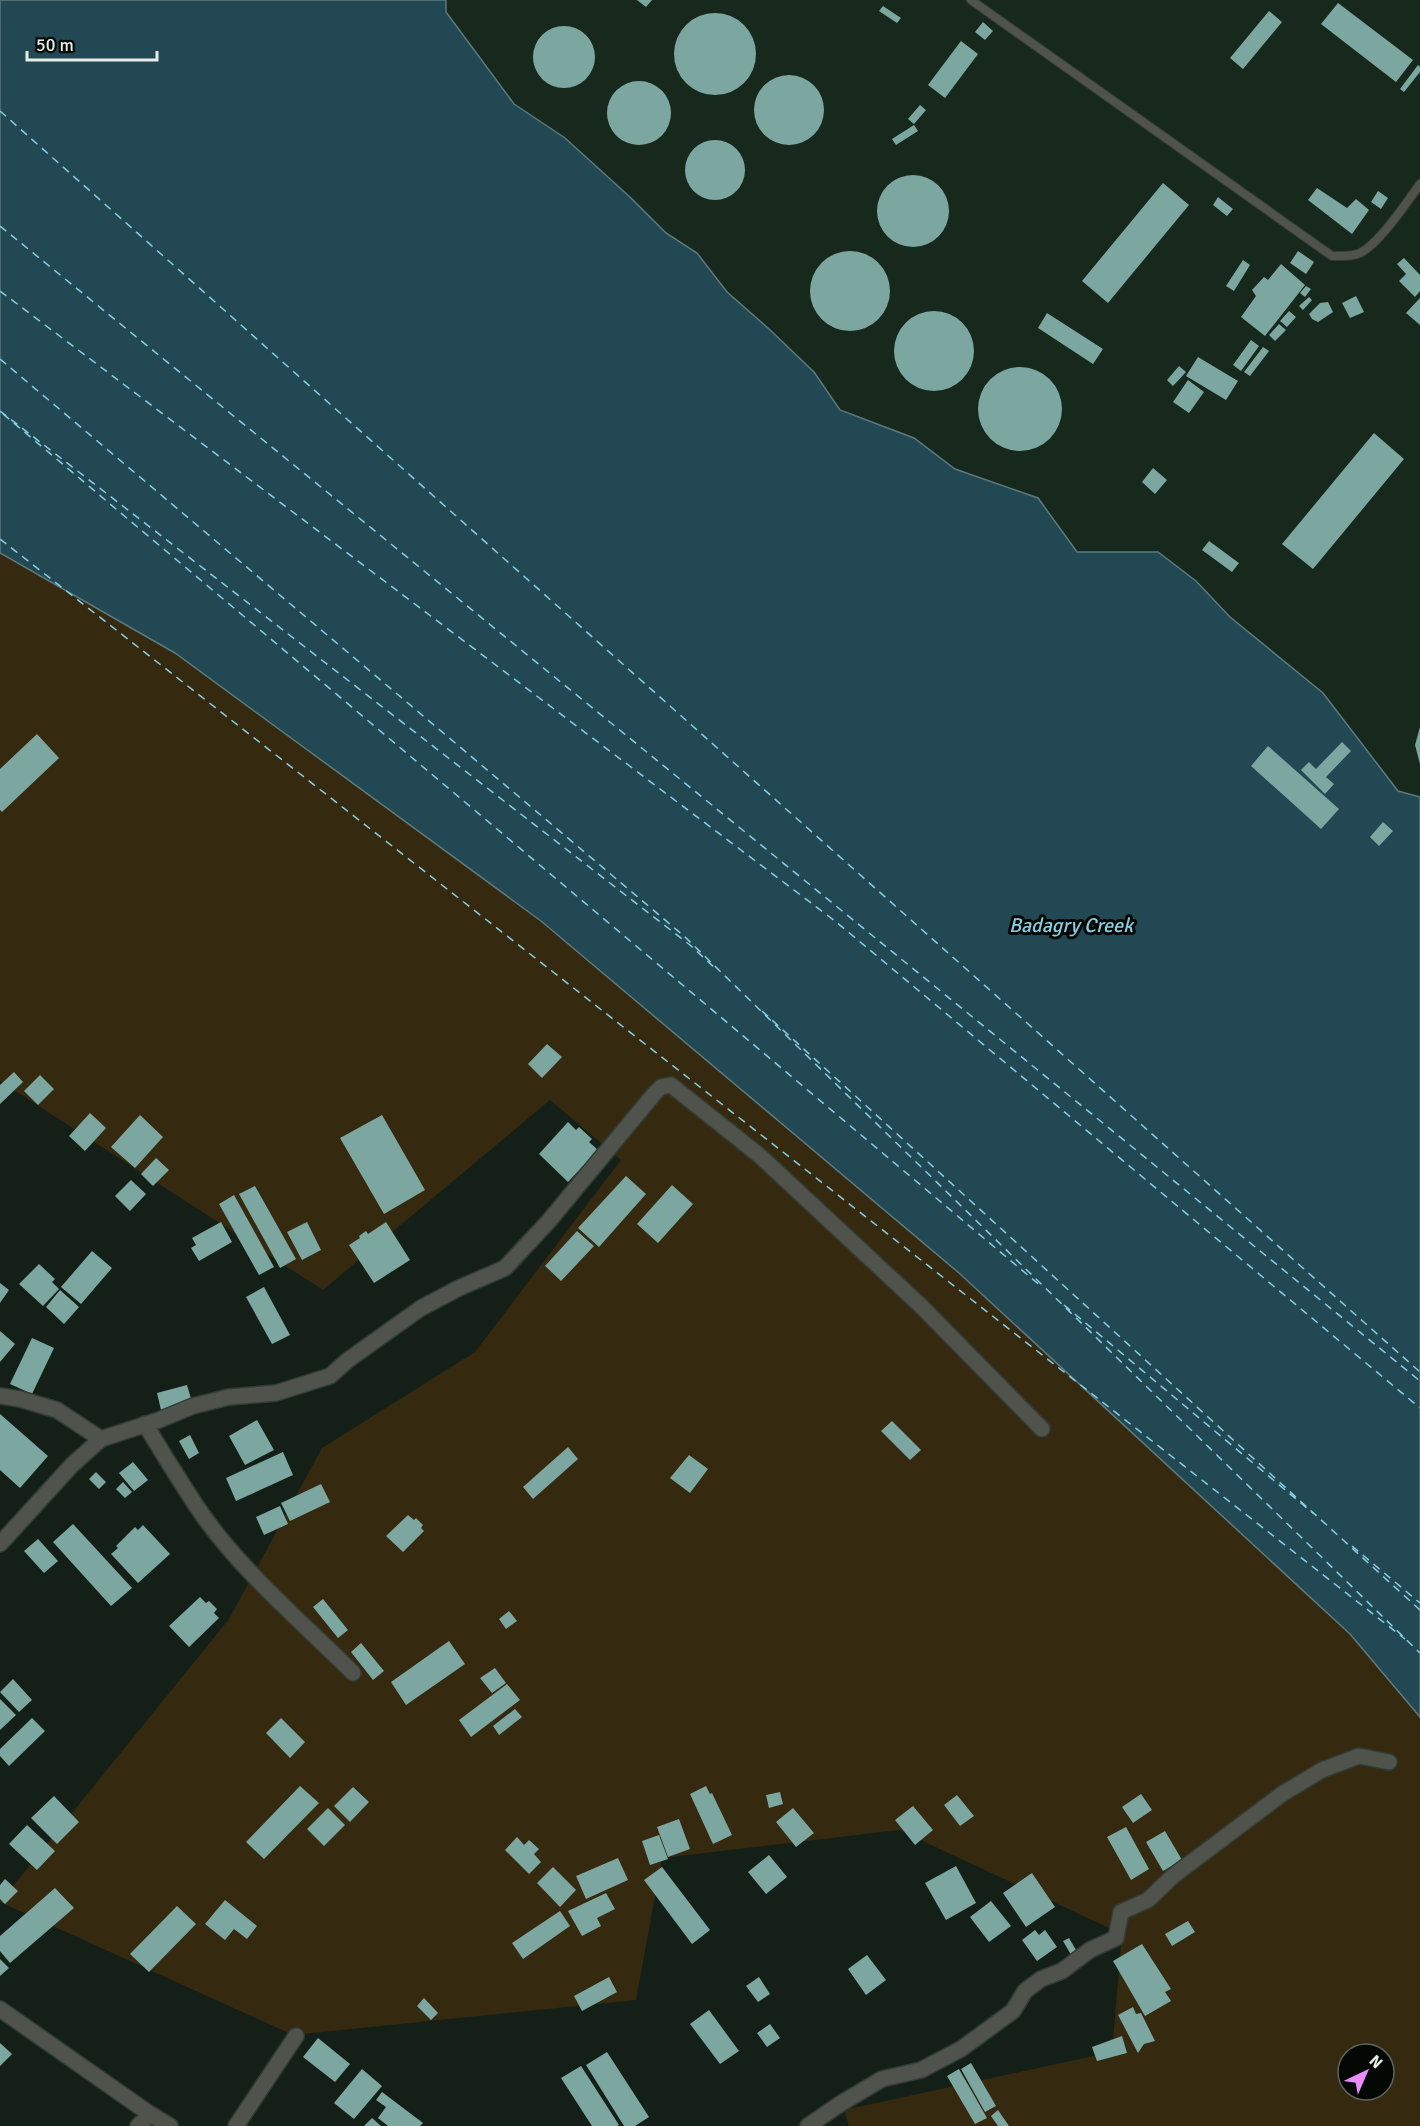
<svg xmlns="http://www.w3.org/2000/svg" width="1420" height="2126" viewBox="0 0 1420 2126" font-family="Signika,sans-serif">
<rect width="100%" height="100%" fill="#142017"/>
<path fill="#17291c" d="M447 0H1420V803L1398 791 1323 693 1230 617 1196 581 1158 552H1077L1038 498 955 469 914 438 840 410 814 372 768 328 727 292 697 254 666 233 631 198 565 138 514 104 446 12Z"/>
<path fill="#35290f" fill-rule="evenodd" d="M0 553 175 653 541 921 959 1273 1350 1634 1420 1717V2126H849L844 2110 1112 2052 1122 1934 899 1830 662 1858 636 2000 293 2035 0 1902 229 1619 322 1448 475 1352 621 1160 550 1100 323 1290 0 1081ZM1348 2054H1384V2090H1348Z"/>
<path fill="#224853" stroke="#5d7a7f" stroke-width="1.5" d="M0 0H446V12L514 104 565 138 631 198 666 233 697 253 727 292 768 328 814 372 840 410 914 438 955 469 1038 498 1077 552H1158L1196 581 1230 617 1323 693 1398 791 1420 797V1717L1350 1634 959 1273 541 921 175 653 0 553Z"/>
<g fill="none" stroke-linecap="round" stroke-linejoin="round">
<path stroke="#87cee4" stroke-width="1.5" stroke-dasharray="8 6" stroke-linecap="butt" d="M0 111 1420 1372
M0 226 1420 1381
M0 291 835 921 1420 1408
M0 359 684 936 1420 1653
M0 411 690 945 716 969
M3 414 1042 1287
M0 539 1405 1639
M762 1011 1420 1610
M1064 1305 1314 1514
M1352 1546 1420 1603"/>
</g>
<path fill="#7ca7a1" d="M637 0H652L646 7Z
M1338 3 1413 60 1396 82 1321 24Z
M883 6 901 18 897 23 879 11Z
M1269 11 1282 22 1243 69 1230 58Z
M674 54a41 41 0 1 1 82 0a41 41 0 1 1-82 0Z
M983 22 993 31 985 40 975 32Z
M533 57a31 31 0 1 1 62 0a31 31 0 1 1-62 0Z
M961 41 978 54 945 98 928 85Z
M1418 65 1420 67V72L1404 92 1400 89Z
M754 110a35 35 0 1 1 70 0a35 35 0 1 1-70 0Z
M607 113a32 32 0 1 1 64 0a32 32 0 1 1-64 0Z
M920 105 926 110 914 124 908 119Z
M914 125 918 131 896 145 892 139Z
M685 170a30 30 0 1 1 60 0a30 30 0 1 1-60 0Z
M877 211a36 36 0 1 1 72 0a36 36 0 1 1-72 0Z
M1163 183 1189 205 1108 303 1082 281Z
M1317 188 1347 208 1356 199 1369 210 1352 234 1308 200Z
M1378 191 1388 198 1381 209 1371 202Z
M1218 197 1233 209 1227 216 1213 205Z
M1298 251 1314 262 1306 274 1290 263Z
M810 291a40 40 0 1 1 80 0a40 40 0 1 1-80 0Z
M1404 258 1420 275V291L1415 297 1399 281 1406 274 1397 264Z
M1243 260 1250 265 1234 291 1226 286Z
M1281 264 1305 285 1265 336 1241 317 1256 296 1252 290 1264 277 1268 280Z
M1306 286 1311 289 1305 297 1300 293Z
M1356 296 1364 312 1350 318 1342 303Z
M1309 297 1312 300 1303 310 1299 306Z
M1420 298V325L1406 313Z
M1328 302 1333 312 1318 322 1312 319 1309 314 1320 303Z
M894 351a40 40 0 1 1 80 0a40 40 0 1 1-80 0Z
M1289 311 1296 317 1287 327 1280 321Z
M1047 313 1103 349 1093 364 1038 328Z
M1279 324 1286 330 1275 341 1269 335Z
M1251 340 1259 346 1241 371 1233 365Z
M1263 347 1269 351 1250 376 1244 372Z
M1198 357 1238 381 1226 400 1186 376Z
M1179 366 1186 372 1173 386 1167 380Z
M978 409a42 42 0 1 1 84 0a42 42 0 1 1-84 0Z
M1188 380 1204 392 1189 413 1173 402Z
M1374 433 1404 459 1313 569 1282 544Z
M1153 468 1167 480 1155 494 1142 482Z
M1209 541 1239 563 1232 572 1202 550Z
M1420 727V764L1415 745Z
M37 734 59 758 2 812 0 810V769Z
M1342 742 1351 751 1326 777 1334 784 1325 794 1301 770 1309 762 1316 769Z
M1268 746 1339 809 1321 829 1251 766Z
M1383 822 1393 831 1379 846 1370 837Z
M547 1044 562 1057 542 1078 528 1064Z
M14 1072 23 1082 0 1104V1085Z
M40 1075 54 1089 38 1105 24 1091Z
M90 1113 106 1128 85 1151 69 1136Z
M140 1115 163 1137 135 1168 111 1147Z
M382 1115 425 1190 384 1214 340 1138Z
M568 1122 576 1130 579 1127 592 1139 589 1142 598 1150 568 1182 539 1154Z
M156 1158 169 1170 153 1186 141 1174Z
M626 1176 646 1194 599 1247 578 1228Z
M131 1180 146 1194 130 1211 115 1196Z
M672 1185 693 1204 658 1243 637 1224Z
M255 1186 296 1259 280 1268 239 1194Z
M234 1195 274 1267 259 1275 219 1204Z
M221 1222 232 1242 199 1261 191 1248 196 1245 192 1238Z
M307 1222 321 1250 302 1260 287 1232Z
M386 1222 410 1260 374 1283 349 1245 360 1238 359 1236 366 1231 368 1234Z
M577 1231 594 1246 561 1281 545 1266Z
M92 1251 112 1268 81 1304 61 1287Z
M39 1264 55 1279 52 1282 59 1289 43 1306 19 1284Z
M0 1283 9 1290 0 1303Z
M264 1287 290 1335 272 1344 246 1297Z
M60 1290 79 1307 64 1324 46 1307Z
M0 1331 15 1344 0 1362Z
M32 1338 54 1348 32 1394 10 1384Z
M187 1385 192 1402 161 1410 157 1393Z
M0 1414 48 1456 20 1488 0 1470Z
M257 1420 274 1450 245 1465 229 1436Z
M892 1421 921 1450 910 1460 881 1431Z
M190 1435 199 1453 189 1459 179 1441Z
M568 1447 578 1459 533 1499 523 1487Z
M283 1452 293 1475 236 1501 226 1478Z
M689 1455 708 1469 690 1493 670 1478Z
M133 1462 148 1480 134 1491 119 1473Z
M96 1472 106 1482 99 1489 89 1479Z
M123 1482 132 1492 125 1498 116 1489Z
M321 1484 330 1502 290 1521 281 1503Z
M280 1506 288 1524 264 1535 256 1517Z
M408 1515 414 1520 416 1518 423 1525 421 1528 424 1531 403 1552 386 1536Z
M73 1524 132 1588 111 1606 53 1542Z
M143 1525 170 1554 138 1583 111 1554 118 1548 116 1546 135 1527 138 1530Z
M38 1539 58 1561 44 1573 24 1551Z
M200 1597 206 1603 209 1601 217 1609 214 1613 219 1618 189 1647 169 1626Z
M323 1599 348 1630 338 1638 313 1607Z
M509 1611 517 1621 506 1629 499 1619Z
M449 1641 465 1664 406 1705 391 1682Z
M361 1643 384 1671 373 1680 351 1652Z
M495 1668 506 1683 492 1693 480 1678Z
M13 1679 32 1700 19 1712 0 1692Z
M507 1684 520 1700 471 1737 459 1720Z
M0 1699 16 1715 0 1730Z
M515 1709 522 1717 499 1735 493 1726Z
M32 1718 45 1731 9 1766 0 1756V1749Z
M281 1718 305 1742 290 1758 266 1733Z
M300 1786 319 1803 264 1859 246 1842Z
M706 1786 710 1794 712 1793 732 1835 713 1844 690 1794Z
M353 1787 369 1802 350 1822 334 1806Z
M780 1792 783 1804 769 1808 766 1795Z
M1141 1794 1152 1810 1133 1823 1122 1807Z
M957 1795 974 1816 960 1826 944 1805Z
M54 1796 79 1822 57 1844 31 1818Z
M913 1806 933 1830 915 1845 895 1820Z
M328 1808 345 1825 324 1846 307 1829Z
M793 1808 814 1833 796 1847 776 1822Z
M679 1819 690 1849 668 1857 657 1827Z
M27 1825 55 1851 37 1870 9 1844Z
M1126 1827 1149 1869 1131 1880 1107 1837Z
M1165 1831 1182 1860 1163 1871 1146 1842Z
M659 1835 668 1859 650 1865 642 1841Z
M517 1837 524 1845 529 1840 539 1849 534 1854 541 1862 529 1874 505 1850Z
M769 1855 787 1877 766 1894 748 1872Z
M618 1858 628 1880 586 1899 576 1876Z
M956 1866 976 1903 946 1920 925 1883Z
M553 1867 576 1890 560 1907 537 1883Z
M662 1867 710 1930 692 1944 644 1880Z
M1032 1873 1055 1907 1026 1927 1003 1893Z
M5 1879 18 1891 5 1904 0 1899V1885Z
M55 1888 74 1908 10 1963 0 1951V1936Z
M606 1893 615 1909 597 1918 601 1926 582 1936 568 1911Z
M225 1900 257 1926 247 1939 234 1929 225 1940 205 1924Z
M991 1901 1011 1926 989 1942 970 1917Z
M177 1906 196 1924 149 1972 130 1954Z
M560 1911 570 1926 523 1959 512 1943Z
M1188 1921 1195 1932 1172 1946 1165 1934Z
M1035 1930 1039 1935 1045 1930 1057 1947 1037 1961 1022 1940Z
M1069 1938 1080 1957 1074 1960 1063 1941Z
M1142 1944 1171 1989 1165 1992 1171 2001 1145 2016 1113 1961Z
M867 1955 886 1980 866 1995 848 1969Z
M0 1959 9 1968 0 1976Z
M609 1977 617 1992 582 2011 574 1996Z
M759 1977 770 1994 758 2002 746 1986Z
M424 1998 438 2013 431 2020 417 2006Z
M1133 2007 1136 2014 1141 2013 1155 2041 1144 2044 1138 2053 1118 2015Z
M709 2010 739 2051 720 2064 690 2024Z
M770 2024 780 2038 767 2047 757 2033Z
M1122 2036 1127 2053 1097 2061 1092 2047Z
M318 2038 350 2064 335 2082 303 2057Z
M0 2043 12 2054 0 2066Z
M607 2052 649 2117 635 2126H624L586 2065Z
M971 2063 996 2106 985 2112 961 2069Z
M581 2066 619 2125 617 2126H592L561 2078Z
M362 2069 382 2086 354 2119 334 2103Z
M959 2069 987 2118 975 2124 947 2076Z
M382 2092 423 2123 420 2126H388L378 2118 386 2107 376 2100Z
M998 2110 1009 2126H998L991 2116Z
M372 2118 381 2126H364Z"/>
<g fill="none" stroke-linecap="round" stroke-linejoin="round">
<g stroke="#313d34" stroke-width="10">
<path id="service" d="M971 0 1332 256C1342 256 1351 257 1360 253 1379 244 1407 202 1420 184"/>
</g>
<g stroke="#313d34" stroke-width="18">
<path id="minor" d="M0 1396 20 1399 57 1410 101 1439
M145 1424C164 1455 183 1487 204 1517 243 1572 305 1625 353 1673
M0 1544 72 1465 101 1439 159 1420 193 1406 229 1397 276 1393 330 1376 348 1360 421 1308 459 1288 505 1268 548 1222 654 1094 661 1087 671 1085 760 1156 921 1306 1042 1429
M0 2009 150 2114 170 2126
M138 2126 150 2114
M236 2126 296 2036
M808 2126 840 2104 882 2079 921 2070 961 2049 1013 2011 1025 1991 1041 1979 1062 1971 1090 1950 1116 1938 1121 1912 1148 1900 1173 1876 1282 1794 1322 1770 1359 1756 1389 1762"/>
</g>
<use href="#service" stroke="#50524c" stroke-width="8"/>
<use href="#minor" stroke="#50524c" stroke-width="15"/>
</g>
<g text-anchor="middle" stroke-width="6" stroke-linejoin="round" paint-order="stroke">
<g font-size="20" font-style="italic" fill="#87cee4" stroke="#040805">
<text x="1071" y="932">Badagry Creek</text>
</g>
</g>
<g transform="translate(1366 2072) rotate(44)"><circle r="28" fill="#040805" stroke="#5e645f" stroke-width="1.5"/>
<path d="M0-4.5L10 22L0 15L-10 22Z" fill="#ea8dfc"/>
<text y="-9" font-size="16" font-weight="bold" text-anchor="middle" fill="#e6eee7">N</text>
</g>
<path d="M27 51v9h130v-9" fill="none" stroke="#e6eee7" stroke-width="3"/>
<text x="36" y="51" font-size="18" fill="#e6eee7" stroke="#040805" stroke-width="4.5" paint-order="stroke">50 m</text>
</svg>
